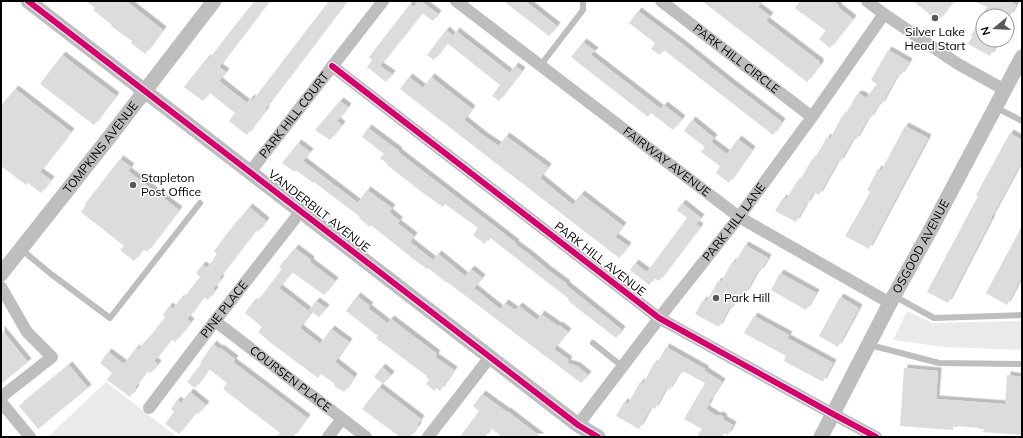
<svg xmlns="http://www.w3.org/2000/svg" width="1023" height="438" viewBox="0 0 1023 438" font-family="Mulish,sans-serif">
<defs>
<filter id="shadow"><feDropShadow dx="3.5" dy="-3.5" stdDeviation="0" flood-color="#0004"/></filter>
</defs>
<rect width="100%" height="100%" fill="#fff"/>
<path fill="#eaeaea" d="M907 311 932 323 1022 321V350L945 347 893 340Z
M106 382 177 437H48Z"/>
<path fill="#dcdcdc" filter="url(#shadow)" d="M86 1H126L163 30 145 54 131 43 132 41 111 26 112 25 93 10 95 8Z
M255 1H269L219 67 226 72 219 81 247 103 251 98 253 100 329 1H347L265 109 266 110 247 135 229 121 235 113 210 93 203 101 184 87 207 58 209 59 240 19Z
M418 1H421L438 14 433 21 422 13 380 66 392 74 386 82 367 67 372 60 369 57 410 4 414 7Z
M504 1H525L557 26 549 36 511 7Z
M702 1H763L758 7 770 16 766 21 820 62V65L807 82Z
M800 1H833L839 6 838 7 853 19 830 48 819 39 826 31 802 13V14L795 8Z
M913 1H954L938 21Z
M974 1H1009L1016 5 1010 16H983V40H999L990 56 968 44 972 37 971 36 987 7Z
M638 11 681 43 731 83 782 122 773 135 664 50 660 55 651 49 655 43 629 23Z
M446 30 453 36 456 31 510 73 507 77 515 66 522 71 499 101 492 96 500 85 447 43 434 60 427 55Z
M583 42 595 51 591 55 661 109 664 105 682 119 673 130 651 113 648 117 571 57Z
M888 50 909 62 901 75 898 74 881 105 879 104 870 119 868 118 856 140 853 139 840 162 838 161 819 195 814 192 807 204H806L796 222 775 211 783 198 786 200 797 181 799 182 812 159 814 160 827 137 830 139 842 116 844 117 857 94 859 95 860 94 866 98 877 84 871 80Z
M62 55 116 96 94 125 40 84Z
M409 77 423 88 431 77 472 109 464 120 484 136 499 146 506 136 548 167 540 178 573 205 581 194 623 226 615 237 628 246 619 258 400 89Z
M15 89 71 132 40 172 51 180 41 193 28 183 26 185 1 166V106Z
M340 101 348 107 337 121 342 125 330 140 315 130Z
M692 120 714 138 711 142 727 154 738 139 752 150 729 183 716 173 720 166 701 152 705 147 684 131Z
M905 126 928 138 869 249 845 236 853 222V223L870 192 867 190 878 169 881 171Z
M368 128 399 151 398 152 516 243 515 244 530 255 548 270 567 284 566 285 622 330 616 338 572 304 568 300 569 299 489 237 485 244 473 235 478 228 445 204 443 207 423 193 387 165 388 164 380 158 384 154 362 137Z
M1010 133 1022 140V161L991 218H992L948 303 927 292 978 196 976 195Z
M298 143 310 152 303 161 358 203 367 190 392 208 389 212 400 221 397 223 414 236 410 242 433 260 438 254 465 276 471 269 482 278 474 288 500 309 505 303 515 310 519 306 537 320 541 314 558 326 559 325 568 332 554 349 569 360 567 363 577 366 588 375 581 383 467 297 447 282V283L428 268 427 269 416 261 371 225 370 227 359 218 360 217 314 182 313 183 296 170 295 172 282 163Z
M120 159 131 167 128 171 179 210 147 252 143 249 134 261 120 250 124 246 81 212 86 205 85 204Z
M682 203 701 218 696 224 700 227 659 281 654 278 649 285 630 270 635 263 647 272 687 218 677 210Z
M249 207 266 221 258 232 256 230 219 278 221 279 213 289 215 290 208 300 204 297 187 319 191 322 184 331 175 342 172 339 154 361 158 364 151 373 147 371 135 387 136 388 130 397 107 380 112 373 100 363 108 352 124 364 136 348 138 350 147 339H148L165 317 163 315 169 306 173 309 181 298 182 300 200 277 196 273 202 265 207 268 217 254 214 251 236 222H237Z
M1022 226V276L1007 305 986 293Z
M745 245 768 258 760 272 758 270 745 294 742 292 733 308 730 306 719 327 695 314 703 300 706 302 718 281 721 282 732 262 735 263Z
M295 248 311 260 310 262 335 281 324 295 292 272 279 288 311 313 300 328 320 344 331 329 349 342 335 362 354 377 344 392 334 386 335 384 321 374 318 378 271 343 258 332 262 327 245 313 253 302 254 303 259 299 282 269 279 267Z
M780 273 816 293 806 310 771 290Z
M357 296 370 306 368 308 387 323 391 319 437 354 435 357 454 370 440 391 436 388 435 391 426 384 429 380 426 377 427 376 376 338 378 336 346 311Z
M840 297 859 308 838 347 819 336Z
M316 301 326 308 319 317 309 310Z
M754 316 789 335 787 338 833 363 823 382 784 361 786 356 744 333Z
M1 329 28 362 1 384Z
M213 344 219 349 220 348 235 359 233 362 307 418 293 437H277L280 433 223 389 227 383 209 369 195 388 187 382 201 364 200 363Z
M666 347 705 369V371L722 382 709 402H710L706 409 717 416 720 415 723 417 724 420 733 425 728 435 724 433 722 437H697L702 429 684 419 705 383 683 371 682 374 679 373 669 390 666 388 655 409 651 407 639 429 616 416 624 402 628 404 640 382 643 384 654 363 656 365Z
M69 365 88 388 38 429 19 406Z
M382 367 391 375 383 384 374 377Z
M904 368 938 371 936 399 1005 404 1007 375 1022 377V435L983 432 984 429H979V428L957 426V427H953V430L900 426Z
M379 387 421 419 417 425 418 426 410 437H400L362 409Z
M190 392 206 405 198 414 196 412 179 434 165 424 174 412 171 409 177 400 181 403Z
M482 394 507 412V411L541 437H502L491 428 485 437H460L479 411 473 406Z"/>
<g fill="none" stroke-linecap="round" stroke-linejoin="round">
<path stroke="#bebebe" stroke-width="6" d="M540 66 583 10V1
M995 107 1022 121
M22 250 51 274 110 318 200 203
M894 296 934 318 1022 315
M593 343 623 367
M870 345 939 363 1022 364"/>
<g stroke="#bebebe" stroke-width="12">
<path id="s1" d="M456 1 739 217 890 303"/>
<path id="s2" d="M661 1 812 117"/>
<path d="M867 1 884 14 958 64 1005 90"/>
<path d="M332 66 659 318 833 414 876 437"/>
<path id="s3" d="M250 172 383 1"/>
<path d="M1 287 27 332 52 357 1 397"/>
<path id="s4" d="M215 321 366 437"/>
<path d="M1 402 30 437"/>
<path id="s5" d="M149 408 215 321 301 211"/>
<path id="s6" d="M578 425 667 308 739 217 812 117 884 14"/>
<path d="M328 437 342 419"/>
<path d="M428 437 490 357"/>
</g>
<g stroke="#bebebe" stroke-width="15">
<path d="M28 1 578 425 598 437"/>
<path id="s7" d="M1 274 111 135 214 1"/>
<path id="s8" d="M821 437 890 303 932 227 1022 57"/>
</g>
<g stroke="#fff" stroke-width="8">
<path id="cycleway" d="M28 1 578 425 598 437
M332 66 659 318 833 414 876 437"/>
</g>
<use href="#cycleway" stroke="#d6006c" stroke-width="6"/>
</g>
<g fill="#595959" stroke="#fff" stroke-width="1.5">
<circle cx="935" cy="18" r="4"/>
<circle cx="133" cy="185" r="4"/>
<circle cx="716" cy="298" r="4"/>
</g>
<g text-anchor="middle" stroke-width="3" stroke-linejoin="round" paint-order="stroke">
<g font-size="12" fill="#000" stroke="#fff" text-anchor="start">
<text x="935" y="36" text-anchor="middle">Silver Lake<tspan x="935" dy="14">Head Start</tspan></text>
<text x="141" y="182">Stapleton<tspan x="141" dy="14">Post Office</tspan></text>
<text x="724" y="302">Park Hill</text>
</g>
<g font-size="12" fill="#000" stroke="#fff">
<text dy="4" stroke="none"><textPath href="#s2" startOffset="95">PARK HILL CIRCLE</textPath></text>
<text dy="4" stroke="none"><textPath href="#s3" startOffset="72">PARK HILL COURT</textPath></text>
<text dy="4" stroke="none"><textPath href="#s7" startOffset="161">TOMPKINS AVENUE</textPath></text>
<text dy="4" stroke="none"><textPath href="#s1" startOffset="265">FAIRWAY AVENUE</textPath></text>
<text transform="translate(319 211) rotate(38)" y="4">VANDERBILT AVENUE</text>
<text dy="4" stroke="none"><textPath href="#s6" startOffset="256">PARK HILL LANE</textPath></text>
<text dy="4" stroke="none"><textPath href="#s8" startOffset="215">OSGOOD AVENUE</textPath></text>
<text transform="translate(600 259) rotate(38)" y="4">PARK HILL AVENUE</text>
<text dy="4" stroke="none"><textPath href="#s5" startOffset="124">PINE PLACE</textPath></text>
<text dy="4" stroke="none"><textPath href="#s4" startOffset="95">COURSEN PLACE</textPath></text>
</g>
</g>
<rect width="1023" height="438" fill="none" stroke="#000000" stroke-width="4"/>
<g transform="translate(995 28) rotate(252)"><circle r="19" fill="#ffffff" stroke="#999999"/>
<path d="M0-3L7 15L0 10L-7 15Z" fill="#595959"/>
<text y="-6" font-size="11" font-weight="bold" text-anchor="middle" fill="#000000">N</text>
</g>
</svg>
